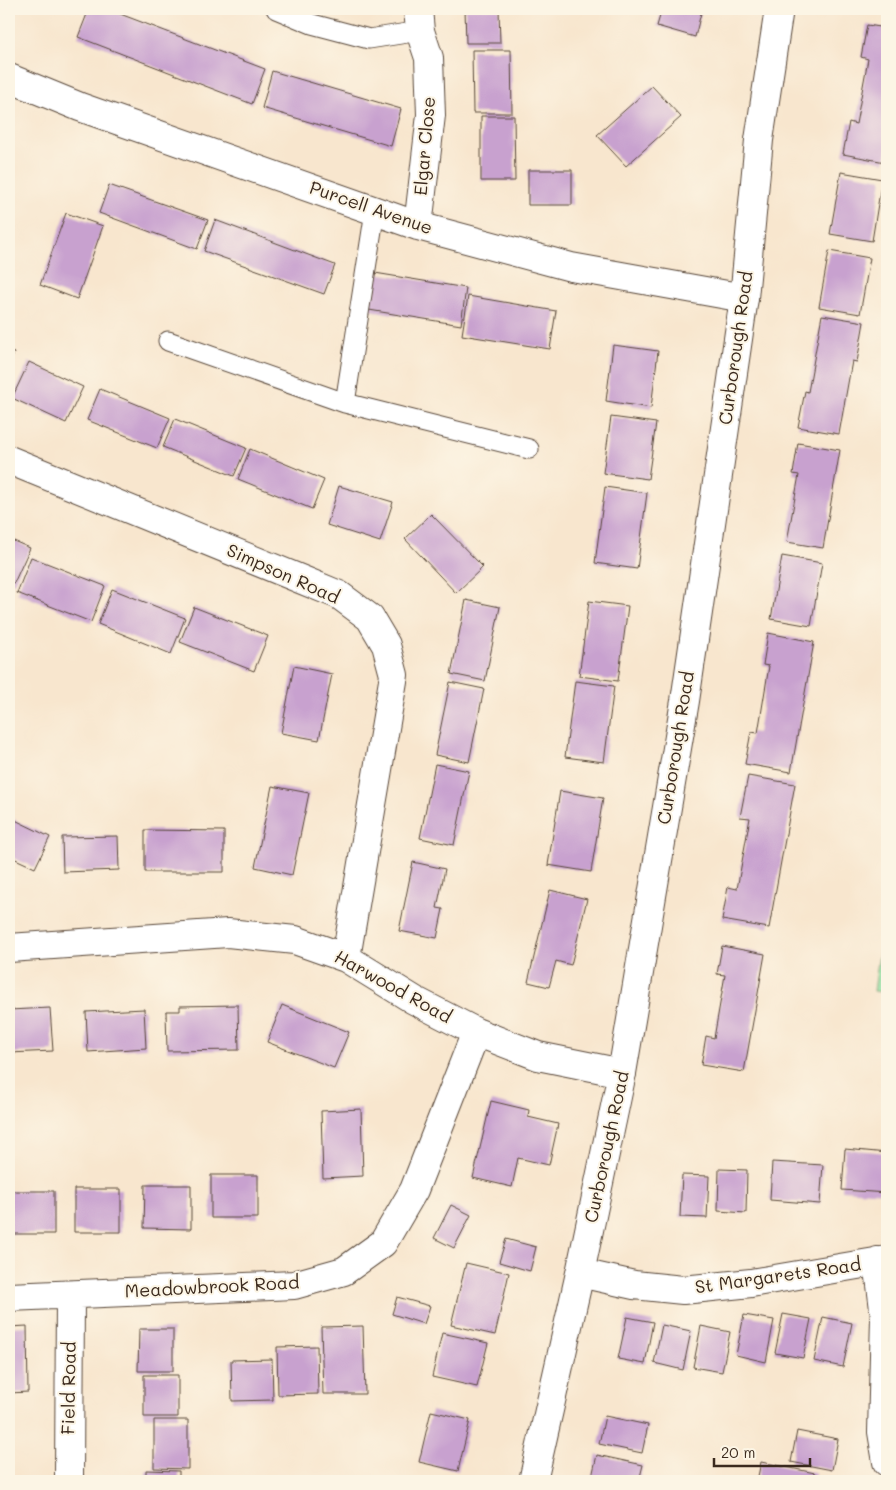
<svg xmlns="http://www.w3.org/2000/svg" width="896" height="1490" viewBox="0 0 896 1490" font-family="Mali,sans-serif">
<rect width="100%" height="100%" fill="#fcf5e5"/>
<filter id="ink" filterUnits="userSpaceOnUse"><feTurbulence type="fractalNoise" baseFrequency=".02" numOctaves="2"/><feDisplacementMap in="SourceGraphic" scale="10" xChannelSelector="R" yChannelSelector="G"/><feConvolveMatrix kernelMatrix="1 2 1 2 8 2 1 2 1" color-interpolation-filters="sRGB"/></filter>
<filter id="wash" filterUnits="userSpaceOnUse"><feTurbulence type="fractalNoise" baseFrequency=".0096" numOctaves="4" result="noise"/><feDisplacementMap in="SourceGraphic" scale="20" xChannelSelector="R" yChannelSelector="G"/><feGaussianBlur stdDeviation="1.12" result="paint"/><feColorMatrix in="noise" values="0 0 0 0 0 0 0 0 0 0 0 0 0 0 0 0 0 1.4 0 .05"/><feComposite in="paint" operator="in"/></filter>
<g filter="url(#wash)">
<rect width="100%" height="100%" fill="#f8e6ce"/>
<path fill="#8ddf9f" stroke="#64845e" d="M887 894V993L874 991Z"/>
<g id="blocks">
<path fill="#c8a1cf" d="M89 9H107L265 69 252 104 78 37Z
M465 9H499L500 43H466Z
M662 9H702L695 37 657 26Z
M867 25 887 28V151L885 162 843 154 849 122 856 124 868 59 861 57Z
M472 50H511L512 113H473Z
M272 71 401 109 391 146 262 108Z
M652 86 681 117 626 166 597 135Z
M481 116H514L515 181H481Z
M528 170H572V205H528Z
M841 172 882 179 872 241 830 234Z
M109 185 208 220 197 249 99 213Z
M66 213 103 226 77 299 40 285Z
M215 220 335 265 324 294 204 251Z
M829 251 870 258 860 314 819 307Z
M375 273 466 288 461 325 369 310Z
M468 296 556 311 550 349 462 335Z
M822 315 864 322 857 362 852 361 839 434 798 427 805 391 808 392Z
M613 345 658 351 651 408 606 401Z
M9 351 14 353 9 366Z
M29 362 83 387 66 423 12 398Z
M100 389 170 418 157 448 87 420Z
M611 417 656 423 648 479 603 473Z
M175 419 246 448 234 476 163 447Z
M798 443 840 450 823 548 787 542 799 475 793 474Z
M250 449 324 480 312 509 238 479Z
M339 486 393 502 380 542 327 525Z
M605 487 647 493 637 569 595 563Z
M431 514 483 567 456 593 405 539Z
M9 539 30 548 14 583 9 581Z
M782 556 822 563 811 626 771 619Z
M31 557 105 586 91 622 17 593Z
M112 589 185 618 171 654 98 624Z
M466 600 500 607 485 681 451 674Z
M589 601 628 606 618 681 579 676Z
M194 607 268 636 254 671 180 642Z
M768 633 814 642 791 772 745 764 751 732 758 733 769 666 763 665Z
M294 666 332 674 319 740 281 733Z
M575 681 614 686 604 762 565 757Z
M450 682 484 689 469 762 435 755Z
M435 764 469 771 454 845 420 838Z
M748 776 795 784 769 928 722 920 728 887 737 889 750 818 740 817Z
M272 786 309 793 292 875 255 867Z
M560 791 603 798 591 872 548 865Z
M9 817 50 837 35 868 9 856Z
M145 830 224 831V872H145Z
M118 836 119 870 63 872 62 837Z
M413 862 445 869 437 908 443 909 437 938 399 931Z
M550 890 587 899 571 965 556 961 549 987 528 982Z
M722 946 765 954 744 1072 701 1065 706 1036 714 1038 725 975 717 974Z
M238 1005 239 1050 167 1051 166 1011H180V1006Z
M282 1005 349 1032 334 1068 267 1042Z
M50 1008 53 1051 9 1053V1010Z
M144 1009 146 1048 88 1052 86 1012Z
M491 1101 529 1110 528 1117 558 1124 549 1165 518 1158 512 1187 473 1178Z
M361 1109 363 1176 323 1178 321 1111Z
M845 1149 887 1153V1193L842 1190Z
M772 1162 823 1165 820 1204 770 1200Z
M719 1169 747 1170 746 1213 718 1211Z
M211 1175H258V1218H211Z
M682 1175 709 1176 707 1218 680 1217Z
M145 1185H191V1229L144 1228Z
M74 1189H121V1232H74Z
M9 1191H54V1234H9Z
M451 1205 471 1215 454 1248 434 1238Z
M506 1239 536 1247 530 1271 499 1262Z
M466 1263 509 1273 495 1335 451 1325Z
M397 1297 430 1306 424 1324 392 1314Z
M783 1314 811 1319 803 1358 775 1353Z
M744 1315 774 1320 766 1362 736 1355Z
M627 1317 653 1322 645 1364 618 1359Z
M823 1317 852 1323 843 1367 814 1361Z
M662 1325 691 1331 683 1370 654 1363Z
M27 1326 28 1392 9 1393V1327Z
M363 1326 365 1394H323L321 1327Z
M701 1326 730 1332 722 1372 693 1367Z
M139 1329H173V1371H138Z
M442 1333 488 1343 477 1387 432 1377Z
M317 1346 318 1394 278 1395 277 1347Z
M272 1359 273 1400 232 1401 231 1360Z
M144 1375H178V1417H144Z
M431 1411 470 1420 458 1471 419 1462Z
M605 1416 648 1425 642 1453 599 1444Z
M154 1420H188V1469L154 1468Z
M797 1431 838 1439 832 1470 791 1462Z
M597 1455 643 1465 639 1481H591Z
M761 1462 815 1473 813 1481H757Z
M146 1470 179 1471V1481H146Z"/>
</g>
</g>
<g filter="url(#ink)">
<use href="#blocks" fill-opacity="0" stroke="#574638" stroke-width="1"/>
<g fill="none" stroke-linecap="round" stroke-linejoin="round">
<g stroke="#574638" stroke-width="21">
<path id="service" d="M276 9 312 24 369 39 420 31
M168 341 345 403 529 449
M345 403 375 211"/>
</g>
<g stroke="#574638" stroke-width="30">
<path id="minor" d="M418 9 420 31 429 58 431 115 418 226
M9 78 80 107 418 226 571 267 744 298
M9 460 305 581 339 595 370 618 386 645 394 675 346 958
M9 948 228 933 295 940 346 958 414 1000 476 1032 538 1056 622 1073
M878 1261 885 1317 882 1432 887 1462
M580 1273 634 1285 683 1290 751 1283 887 1260
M9 1297 294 1285 344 1271 383 1243 414 1190 476 1032
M69 1481 70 1295"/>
</g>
<g stroke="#574638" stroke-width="30">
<path id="tertiary" d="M533 1481 580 1273 622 1073 685 701 744 298 759 140 779 9"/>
</g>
<use href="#service" stroke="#fff" stroke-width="19"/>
<use href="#minor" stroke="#fff" stroke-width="28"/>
<use href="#tertiary" stroke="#fff" stroke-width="28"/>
</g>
</g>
<g text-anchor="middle" stroke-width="4" stroke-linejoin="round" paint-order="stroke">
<g font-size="18" fill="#3b2a1e" stroke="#fcf5e5">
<text transform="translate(425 146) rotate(-85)" y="6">Elgar Close</text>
<text transform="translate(371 208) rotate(19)" y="6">Purcell Avenue</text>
<text transform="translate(736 348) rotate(-82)" y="6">Curborough Road</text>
<text transform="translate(283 574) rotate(24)" y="6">Simpson Road</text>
<text transform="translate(676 748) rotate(-81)" y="6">Curborough Road</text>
<text transform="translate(393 987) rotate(29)" y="6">Harwood Road</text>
<text transform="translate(607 1147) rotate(-78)" y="6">Curborough Road</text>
<text transform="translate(778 1276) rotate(-8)" y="6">St Margarets Road</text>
<text transform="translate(212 1287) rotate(-3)" y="6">Meadowbrook Road</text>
<text transform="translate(69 1388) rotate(-89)" y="6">Field Road</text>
</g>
</g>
<rect width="896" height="1490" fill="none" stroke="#fcf5e5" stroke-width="30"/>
<path d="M714 1458v8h96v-8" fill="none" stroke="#3b2a1e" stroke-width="2.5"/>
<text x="721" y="1458" font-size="15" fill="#3b2a1e" stroke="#fcf5e5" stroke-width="4" paint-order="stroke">20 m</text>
</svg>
